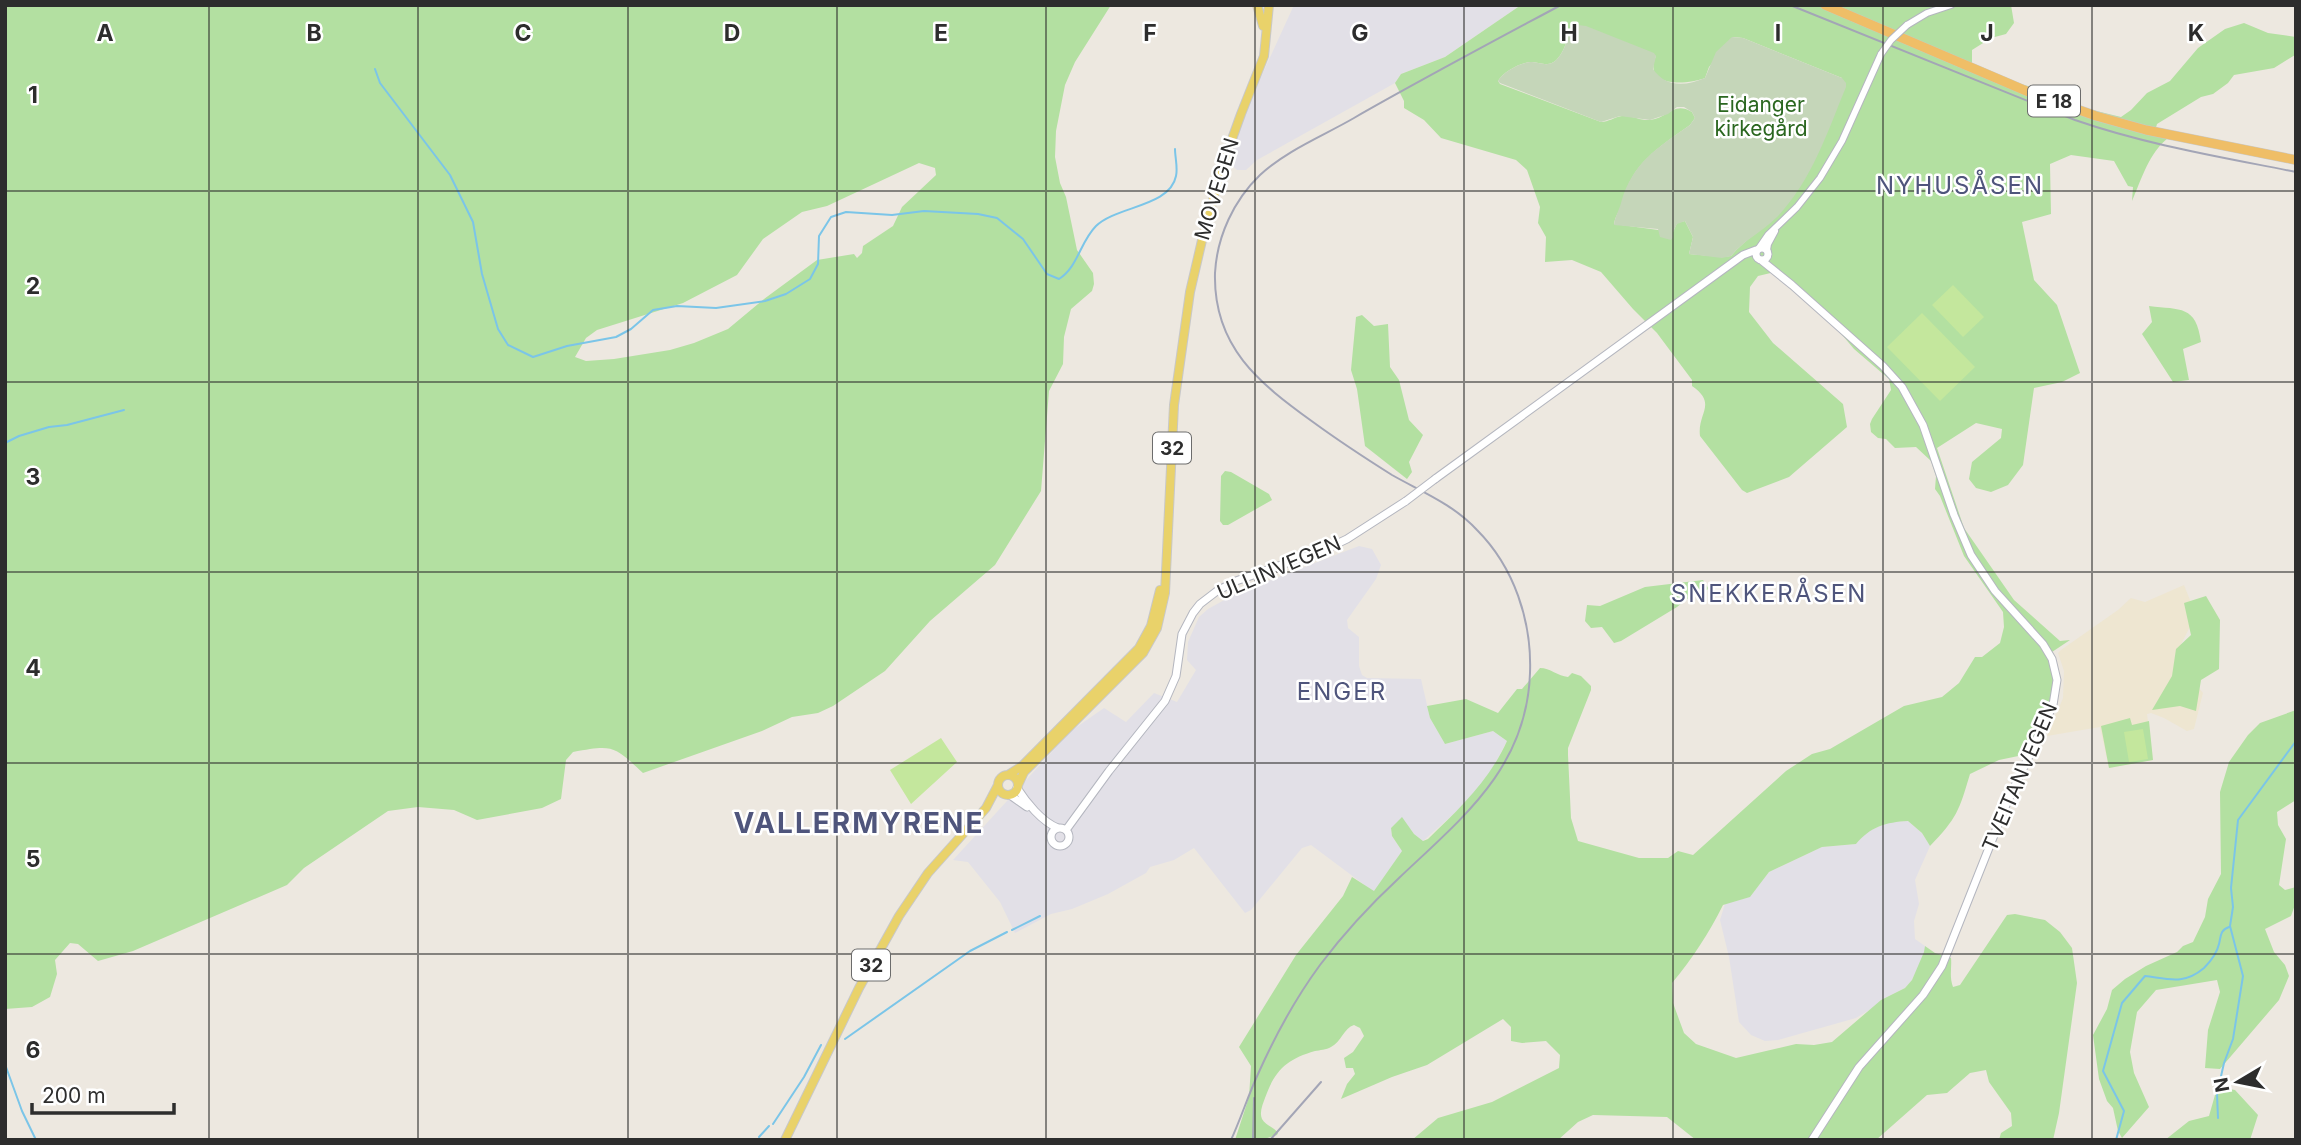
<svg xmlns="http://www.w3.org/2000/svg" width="2301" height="1145" viewBox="0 0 2301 1145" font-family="Inter,sans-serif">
<rect width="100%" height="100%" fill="#ede8e0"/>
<path fill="#e2e0e7" d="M1294 5H1521L1445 57 1401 74 1395 83 1257 160 1246 170H1237L1229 163 1245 112Z
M1359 546 1372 549 1381 565 1376 579 1347 620 1348 628 1359 637V666L1362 675 1367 678 1421 679 1430 718 1445 744 1493 731 1507 741 1488 777 1466 803 1423 841 1414 834 1402 818 1391 828 1392 836 1402 851 1374 892 1311 845 1302 848 1251 910 1245 913 1194 848 1174 860 1150 867 1146 873 1108 894 1072 909 1051 914 1015 933 1000 902 968 862 953 860 1071 731 1104 708 1126 722 1154 693 1177 702 1196 670 1187 660 1188 642 1199 617 1208 609 1237 593Z
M1908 821 1922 833 1930 846 1915 880 1919 904 1914 921 1915 939 1925 946V952L1912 980 1905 988 1881 1000 1876 1006 1856 1018 1778 1040 1765 1041 1751 1035 1739 1022 1729 957 1720 920 1725 904 1750 897 1769 872 1822 847 1856 844 1866 832 1890 822Z"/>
<path fill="#eee6d1" d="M2184 585 2196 615 2177 652 2184 670 2203 693 2194 729 2187 731 2164 718 2151 713 2147 714 2153 760 2109 768 2100 727 2047 736 2063 698 2064 671 2058 653 2061 650 2118 610 2131 598 2145 602Z"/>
<path fill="#b3e0a1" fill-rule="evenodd" d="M5 5H1111L1075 62 1065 85 1056 131 1055 157 1060 183 1066 197 1077 250 1093 273 1094 284 1092 291 1071 309 1064 337 1063 364 1049 391 1041 491 995 565 930 621 885 671 833 706 818 713 792 717 762 731 643 773C613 745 613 745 573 752L566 760 561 799 542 808 477 820 454 810 418 807 388 811 304 868 287 885 133 951 98 961 78 944 70 943 55 960 57 974 50 997 32 1007 5 1009ZM919 163 935 168 936 175 902 207 893 226 863 246 862 253 857 258 854 254 817 260 764 299 728 329 694 343 670 350 614 359 586 361 575 357 586 338 597 330 683 303 737 275 763 239 802 212 827 206Z
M1521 5H2011L2014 23 2006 34 1991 38 1972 50V65L1980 72 2028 86 2060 102 2121 117 2131 110 2147 93 2170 81 2198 48 2225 29 2244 23 2268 33 2296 37 2295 55 2274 68 2234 75 2228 83 2213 94 2201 97 2157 124 2155 131 2168 138C2149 153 2142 178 2132 201L2133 187 2128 186 2114 161 2071 155 2050 164 2051 214 2022 222 2034 280 2057 305 2080 373 2062 382 2034 388 2023 465 2008 485 1991 492 1976 488 1969 479 1972 462 2001 438 2002 429 1976 423 1937 448 1964 528 2014 600 2060 641 2070 640 2049 654C2064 696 2046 716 2028 754L1999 760 1970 774C1959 811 1957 818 1930 846L1922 833 1908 821C1886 822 1870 827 1856 844L1822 847 1769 872 1750 897 1723 905C1709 933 1692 959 1672 983L1673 1003 1684 1033 1696 1044 1736 1058 1796 1044 1814 1045 1832 1042 1881 1000 1905 988 1912 980 1924 952 1925 946 1935 953 1951 958C1952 968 1949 976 1953 987L1960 985 2007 915 2015 914 2045 920 2060 932 2072 948 2077 983 2059 1113 2053 1140H1999L2001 1133 2012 1126 2011 1113 1989 1082 1986 1070 1970 1073 1947 1093 1927 1095 1876 1140H1696L1667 1117 1593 1115 1578 1122 1558 1140H1412L1438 1118 1492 1102 1559 1068 1560 1055 1546 1041 1522 1043 1511 1041V1027L1503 1019 1427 1065 1392 1077 1341 1099 1347 1084 1355 1074 1353 1068H1346L1344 1058 1353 1052 1364 1036 1360 1028 1354 1025C1344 1028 1341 1042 1331 1047 1326 1050 1320 1050 1315 1051 1287 1059 1275 1070 1265 1098 1263 1104 1259 1112 1262 1119 1265 1125 1274 1127 1278 1133L1277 1135 1261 1140H1235L1249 1097 1251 1066 1239 1047 1296 955 1343 896 1352 877 1374 891 1402 851 1392 836 1391 828 1402 817 1414 834 1423 841 1428 839C1459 809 1489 781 1507 741L1493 731 1445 744 1430 718 1427 706 1466 699 1498 713 1517 689H1522L1540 668C1550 668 1558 676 1568 677L1572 673 1581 676 1591 686V690L1568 748V755L1571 818 1578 841 1639 858H1668L1678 851 1693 855 1786 771 1812 754 1830 749 1904 706 1942 697 1959 683 1975 657H1982L2000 643 2004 627 2003 612 1964 556 1940 496 1935 489 1936 476 1931 461 1916 447 1895 448 1886 439 1878 438 1871 432 1870 424 1872 419 1891 390 1889 379 1854 349 1806 292 1779 271 1758 276 1750 287 1749 312 1773 343 1843 404 1847 427 1789 477 1747 493 1742 490 1700 436C1697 413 1718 404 1692 386V380L1657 333 1633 309 1601 272 1572 260 1545 262 1546 237 1538 223 1540 207 1527 170 1516 160 1441 138 1424 120 1404 108V101L1395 83 1401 74 1445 57ZM1573 27 1656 56C1642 88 1687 85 1705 78L1709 67 1733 37 1743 38 1842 78 1785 207C1768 226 1747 237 1731 256L1722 257 1689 254 1693 237 1685 221 1677 223 1673 232 1614 224C1615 216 1620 211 1622 203 1632 163 1658 148 1690 125L1695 118 1692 112C1673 101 1669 118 1650 120 1641 121 1632 115 1622 116 1615 117 1608 122 1601 122L1500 84 1498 81C1503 72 1521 62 1532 62 1542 63 1550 68 1558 58 1565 51 1567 37 1573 27Z
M2149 306C2181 310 2196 305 2201 342L2183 349 2189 380 2173 382 2142 334 2152 322Z
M1362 315 1374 326 1388 324 1390 367 1399 380 1409 420 1423 435 1409 462 1412 472 1407 479 1365 446 1357 389 1351 370 1356 317Z
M1225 471 1231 472 1269 494 1272 500 1228 525H1223L1220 521 1221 476Z
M1703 580 1709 589 1692 595 1677 607 1621 641 1614 643 1602 627 1591 628 1585 621 1587 605 1600 606 1645 587Z
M2206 596 2220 620 2219 669 2201 680 2196 711 2180 706 2152 710 2172 676 2176 649 2191 635 2184 603Z
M2296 710V800L2277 812 2278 825 2286 839 2279 885 2285 890 2296 887V902L2291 916 2265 929 2274 952 2285 965 2289 976 2279 1000 2220 1069 2205 1068 2208 1030 2220 992 2217 980 2156 990 2137 1012 2130 1052 2134 1073 2149 1107 2122 1138 2118 1131 2113 1108 2107 1101 2099 1079 2093 1035 2107 1009 2112 990 2125 979 2146 966 2177 952 2183 946 2193 942 2205 917 2208 899 2221 874 2220 792 2229 762 2248 735 2260 723Z
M2130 718 2132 725 2149 721 2153 760 2109 768 2101 726Z
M2224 1088 2235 1090 2258 1115 2250 1140H2165L2189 1121 2209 1116 2215 1095Z"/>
<path fill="#c5d6b9" d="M1578 25 1586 26 1654 53 1656 56 1653 69C1666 88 1686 86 1705 78L1716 52 1732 37 1743 38 1842 78 1846 83V87C1827 133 1812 180 1777 217 1762 232 1744 240 1731 256L1722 258 1689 254 1693 237 1685 221 1677 224 1673 232V237L1671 240 1660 237 1658 229 1614 225C1615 216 1619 211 1621 203 1632 163 1657 148 1690 125L1695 118 1692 112 1684 107H1677L1668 114 1650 120 1620 116 1601 122 1500 83 1498 81C1503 72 1521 62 1532 62 1542 63 1550 68 1558 58 1565 51 1567 37 1573 27Z"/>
<path fill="#c4e79d" d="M1953 285 1984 317 1963 337 1932 305Z
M1922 313 1975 367 1940 401 1887 347Z
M2143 729 2148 759 2129 762 2124 732Z
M941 738 957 762 911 804 890 770Z"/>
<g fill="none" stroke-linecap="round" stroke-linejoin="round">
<path stroke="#7bc5e8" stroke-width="2" d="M375 69 380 83 450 175 473 222 482 274 498 329 508 345 533 357 567 346 616 337 631 329 653 310 677 306 716 308 765 301 786 294 810 279 818 264 819 236 831 217 846 212 892 215 924 211 978 214 997 218 1023 239 1047 274 1059 279C1078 267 1080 242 1096 226 1116 206 1170 207 1176 176 1178 168 1175 157 1175 149
M5 443 19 436 49 427 67 425 124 410
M1012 930 1040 916
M845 1039 970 951 1007 932
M6 1067 22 1111 36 1140
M2218 1118 2217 1094 2224 1063 2233 1039 2243 976 2230 926 2233 907 2231 888 2238 820 2296 741
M773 1124 804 1077 821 1045
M759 1137 769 1126
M2116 1140 2124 1111 2103 1071 2122 1003 2145 976C2169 979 2184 985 2204 968 2210 962 2217 953 2219 944 2221 936 2220 930 2229 927"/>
<g stroke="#b4b6bf" stroke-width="8">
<path id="tertiary" d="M1907 25 1927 13 1951 5
M1759 248 1768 235 1797 207 1820 178 1842 141 1881 54
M1767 250 1768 244 1775 231"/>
</g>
<g stroke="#b4b6bf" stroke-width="9">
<path id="secondary" d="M1756 254a6 6 0 1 1 12 0a6 6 0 1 1-12 0Z
M1761 260 1792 285 1883 366 1902 387 1923 425 1954 515 1971 555 1995 591 2043 644 2052 659 2057 680 2053 705 2006 805 1942 966 1923 995 1859 1067 1812 1140
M1435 479 1743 255 1756 250
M1017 788C1026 802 1042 822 1058 828
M1010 795 1027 807
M1051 837a9 9 0 1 1 18 0a9 9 0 1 1-18 0Z
M1066 830 1109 771 1165 701 1176 676 1182 634 1193 613 1200 604 1217 591 1236 581 1326 549 1347 539 1406 501"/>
</g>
<g stroke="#c8c8c8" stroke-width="10">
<path id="primary" d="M1257 5 1263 26
M1008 775 1022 766 1139 648 1151 626 1160 590
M998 785a10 10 0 1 1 20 0a10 10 0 1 1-20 0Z
M1018 785 1024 772 1143 653 1157 628 1165 593 1174 405 1190 292 1203 236 1222 167 1241 114 1264 56 1269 5
M785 1140 859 988 899 916 928 873 986 808 998 785"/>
</g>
<g stroke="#c8c8c8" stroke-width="10">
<path id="trunk" d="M1825 5 2031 93 2096 116 2146 130 2296 160"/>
</g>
<use href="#tertiary" stroke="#fff" stroke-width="6"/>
<use href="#secondary" stroke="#fff" stroke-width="7"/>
<use href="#primary" stroke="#e9d26a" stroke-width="8"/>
<use href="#trunk" stroke="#efbe67" stroke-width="9"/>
<path stroke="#a3a5b6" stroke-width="2" d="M1790 5 2075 120C2147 145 2221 157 2296 172
M1231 1140C1241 1118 1248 1096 1258 1074 1275 1036 1295 999 1320 965 1344 933 1370 905 1399 878 1462 818 1527 768 1530 673 1532 621 1514 567 1477 530 1453 504 1422 492 1392 475 1365 458 1339 441 1313 422 1259 383 1213 347 1215 273 1217 236 1234 200 1260 175 1287 150 1323 136 1354 118 1422 79 1492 42 1561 5
M1253 1140 1254 1098
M1270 1140 1321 1082"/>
<g stroke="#b4b6bf" stroke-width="8" stroke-linecap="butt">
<path id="tertiary-bridge" d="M1881 54 1891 40 1907 25"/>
</g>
<g stroke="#b4b6bf" stroke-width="9" stroke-linecap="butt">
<path id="secondary-bridge" d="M1406 501 1435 479"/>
</g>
<use href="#tertiary-bridge" stroke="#fff" stroke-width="6"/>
<use href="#secondary-bridge" stroke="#fff" stroke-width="7"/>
</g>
<path fill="none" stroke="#2d2d2d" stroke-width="2" stroke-opacity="0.55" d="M209 5V1140M418 5V1140M628 5V1140M837 5V1140M1046 5V1140M1255 5V1140M1464 5V1140M1673 5V1140M1883 5V1140M2092 5V1140M5 191H2296M5 382H2296M5 572H2296M5 763H2296M5 954H2296"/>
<g text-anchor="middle" stroke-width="5" stroke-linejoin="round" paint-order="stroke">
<g fill="#fff" stroke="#6c6c6c" stroke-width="2">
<rect x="2028" y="85.5" width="52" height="31" rx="5"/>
<rect x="1153" y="432.5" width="38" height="31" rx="5"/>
<rect x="852" y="949.5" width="38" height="31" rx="5"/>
</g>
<g font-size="19" font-weight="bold" fill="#2d2d2d">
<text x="2054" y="108">E 18</text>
<text x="1172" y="455">32</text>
<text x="871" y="972">32</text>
</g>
<g font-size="21" fill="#2b6720" stroke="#fff">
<text x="1761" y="112">Eidanger<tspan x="1761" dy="24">kirkegård</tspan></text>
</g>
<g font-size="21" fill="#2d2d2d" stroke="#fff">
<text transform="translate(1217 189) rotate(-73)" y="7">MOVEGEN</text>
<text transform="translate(1279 568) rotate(-23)" y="7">ULLINVEGEN</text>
<text transform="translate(2020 777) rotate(-67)" y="7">TVEITANVEGEN</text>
</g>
<g font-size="24" letter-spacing="2" fill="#4f557c" stroke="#fff">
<text x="1960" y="194">NYHUSÅSEN</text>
<text x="1769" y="602">SNEKKERÅSEN</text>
<text x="1342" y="700">ENGER</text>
</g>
<g font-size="28" font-weight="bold" letter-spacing="2" fill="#4f557c" stroke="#fff">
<text x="859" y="833">VALLERMYRENE</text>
</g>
</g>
<g font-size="23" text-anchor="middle" font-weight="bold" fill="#2d2d2d" stroke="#fff" stroke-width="5" stroke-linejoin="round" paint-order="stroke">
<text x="105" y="41">A</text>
<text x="314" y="41">B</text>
<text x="523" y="41">C</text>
<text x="732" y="41">D</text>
<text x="941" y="41">E</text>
<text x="1150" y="41">F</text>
<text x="1360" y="41">G</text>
<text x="1569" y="41">H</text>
<text x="1778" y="41">I</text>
<text x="1987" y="41">J</text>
<text x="2196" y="41">K</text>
<text x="33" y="103">1</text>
<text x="33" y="294">2</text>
<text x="33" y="485">3</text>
<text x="33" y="676">4</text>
<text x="33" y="867">5</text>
<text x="33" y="1058">6</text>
</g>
<rect width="2301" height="1145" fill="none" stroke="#2d2d2d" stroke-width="14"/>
<g transform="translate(2238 1082) rotate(260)" stroke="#ffffff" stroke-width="5" paint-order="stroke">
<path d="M0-5L12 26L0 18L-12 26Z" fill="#2d2d2d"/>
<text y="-10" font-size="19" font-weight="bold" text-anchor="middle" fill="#2d2d2d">N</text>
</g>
<path d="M32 1103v10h142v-10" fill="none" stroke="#2d2d2d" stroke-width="3.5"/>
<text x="42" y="1103" font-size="21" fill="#2d2d2d" stroke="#ffffff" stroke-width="5" paint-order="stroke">200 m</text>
</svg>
